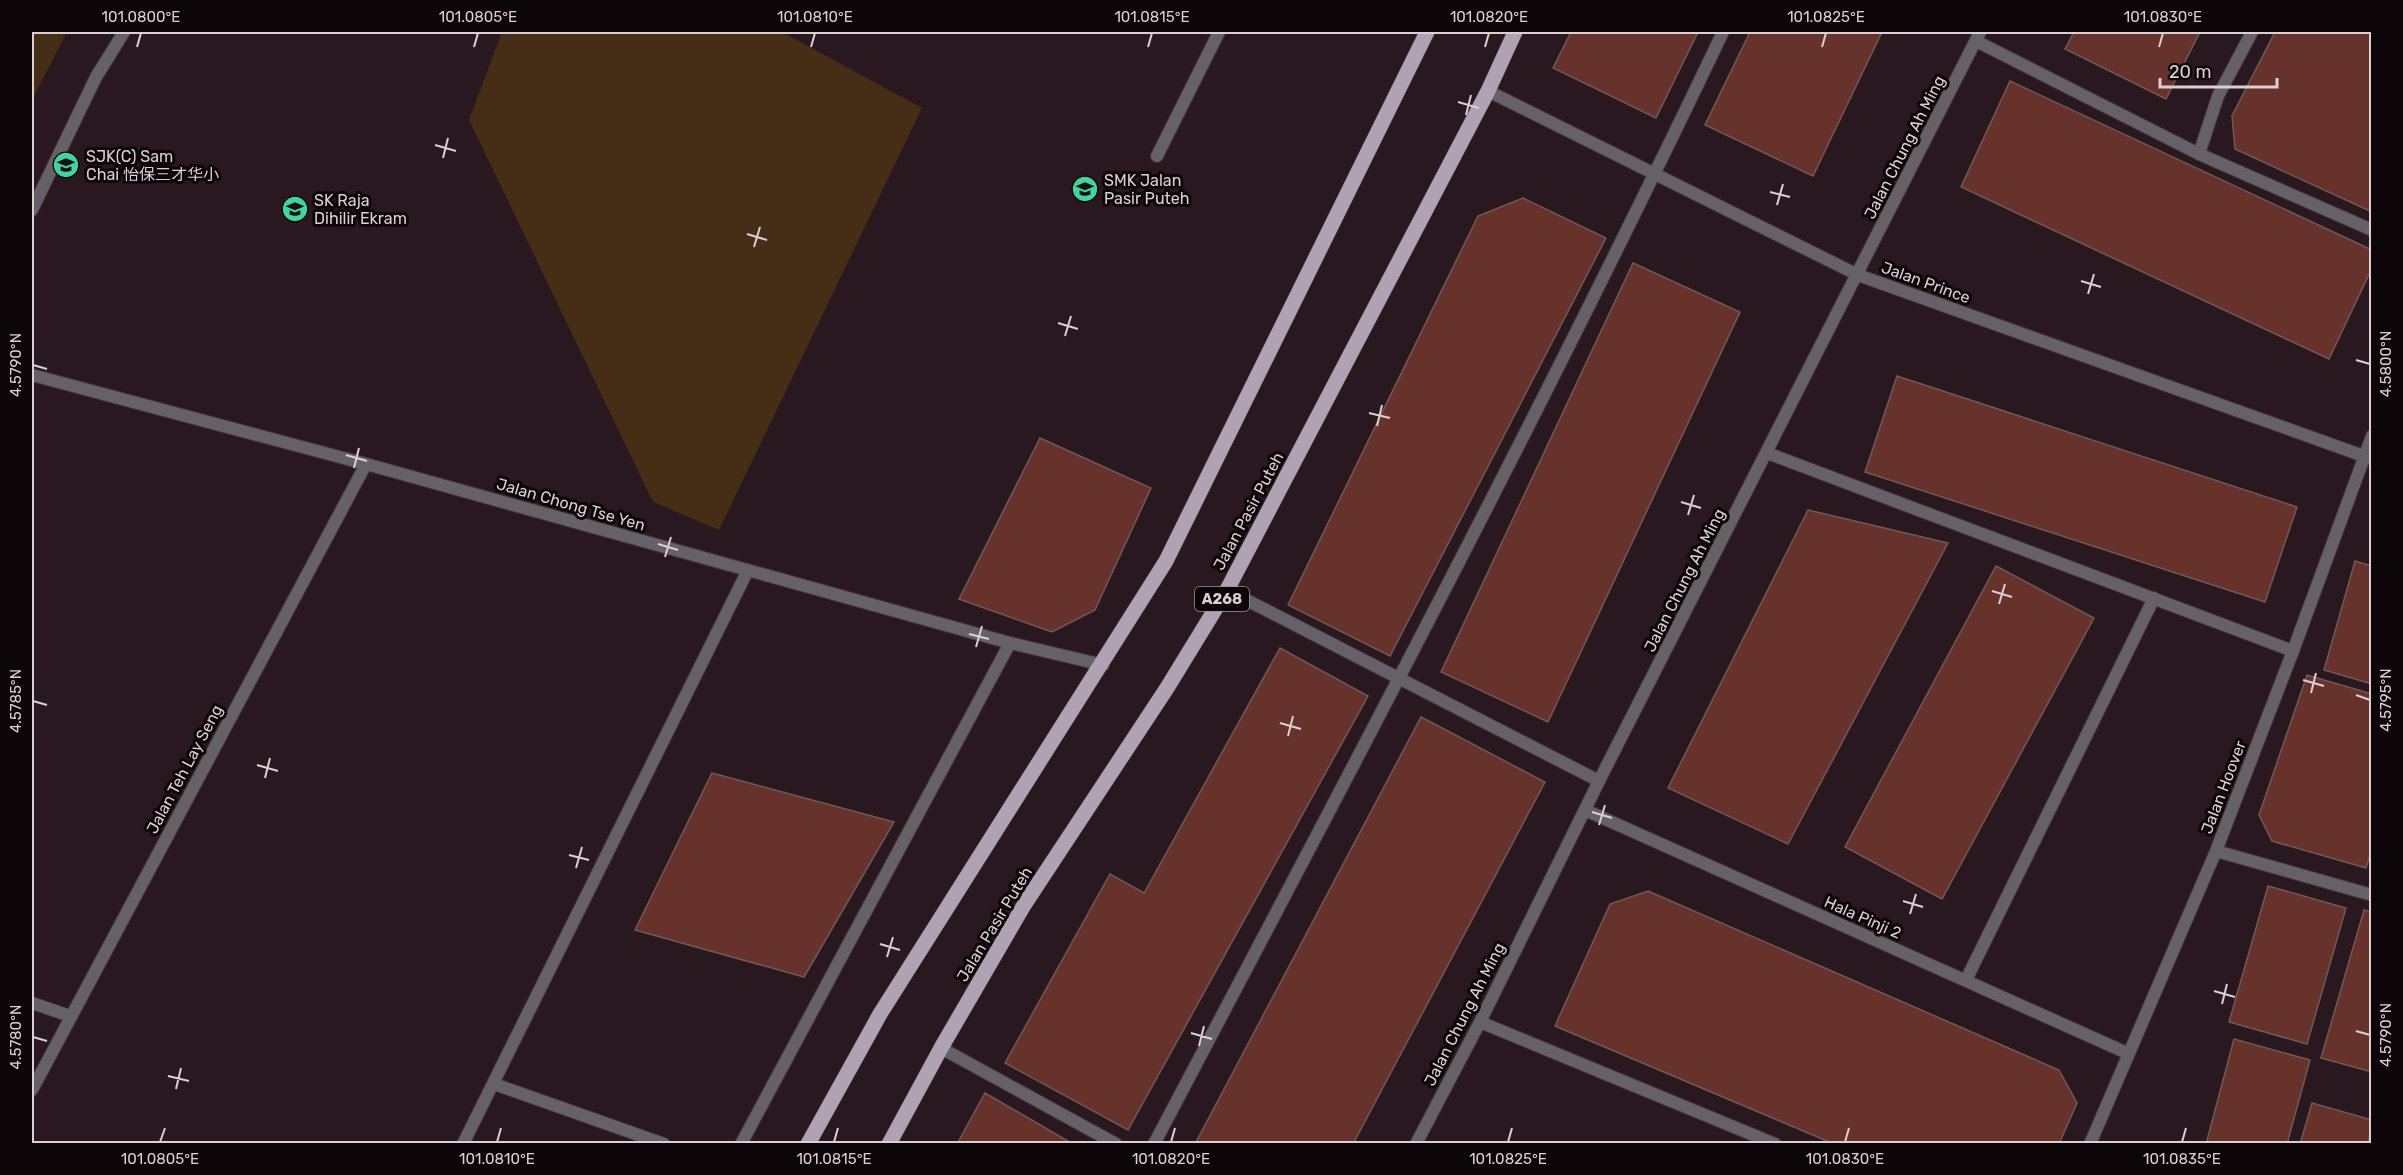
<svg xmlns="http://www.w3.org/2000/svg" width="2403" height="1175" viewBox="0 0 2403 1175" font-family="Rubik,'Noto Sans SC',sans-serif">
<rect width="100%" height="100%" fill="#29181f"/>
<path fill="#462d15" d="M32 32H67L32 100Z
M502 32H782L922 108 719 530 653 502 469 120Z"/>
<path fill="#67322b" stroke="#705956" stroke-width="1.5" d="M1571 32H1698L1656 118 1553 68Z
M1750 32H1882L1813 176 1705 125Z
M2074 32H2200L2166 99 2065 49Z
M2275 32H2372V212L2235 149 2232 116Z
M2010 81 2372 250V268L2329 359 1961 187Z
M1523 198 1606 238 1390 656 1288 605 1478 216Z
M1633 263 1740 312 1548 722 1441 672Z
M1897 376 2297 507 2265 602 1865 472Z
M1040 438 1151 488 1095 610 1052 632 959 599Z
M1808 510 1948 543 1788 844 1668 788Z
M2355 561 2372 566V684L2324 670Z
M1996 566 2094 618 1942 899 1845 847Z
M1280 648 1368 696 1128 1130 1005 1063 1110 874 1144 893Z
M2307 675 2372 694V848L2366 868 2272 841 2259 815Z
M1421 717 1545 782 1353 1144H1195Z
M712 773 894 822 804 977 635 930Z
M2268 886 2346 908 2307 1044 2229 1022Z
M1648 891 2059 1070 2077 1103 2059 1144H1834L1555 1026 1610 904Z
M2364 910 2372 912V1072L2321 1058Z
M2234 1039 2310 1060 2287 1144H2206Z
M985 1093 1073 1144H957Z
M2312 1103 2372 1120 2368 1144H2300Z"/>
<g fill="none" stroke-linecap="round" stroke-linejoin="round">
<g stroke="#423238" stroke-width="14">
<path id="lane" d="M2199 154 2218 96 2252 32
M1157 156 1219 32
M32 210 96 77 124 32
M1767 453 2293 651
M1227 590 1599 781
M1480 1022 1775 1144
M941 1048 1116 1144
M494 1084 664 1144
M463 1144 748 570
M741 1144 1010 643
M1154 1144C1349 775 1544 407 1723 32"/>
</g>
<g stroke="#423238" stroke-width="14">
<path id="street" d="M1976 41 2199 154 2372 230
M1488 91 1858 275 2372 459
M32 375 366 464 1010 643 1103 665
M1585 810 2127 1053
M2216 851 2372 895
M1966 980 2154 598
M32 1003 70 1016
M32 1090 366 464
M1416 1144 1480 1022 1599 781 1980 32
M2090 1144 2216 851 2293 651 2372 436"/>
</g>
<g stroke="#423238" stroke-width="16">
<path id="primary" d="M808 1144 880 1014 1166 561 1427 32
M889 1144 941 1048 1024 905 1167 688 1227 590 1488 91 1515 32"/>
</g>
<use href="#lane" stroke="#666067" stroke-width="12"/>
<use href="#street" stroke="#666067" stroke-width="12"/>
<use href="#primary" stroke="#afa2b2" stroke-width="15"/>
</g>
<path fill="none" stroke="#dccfd4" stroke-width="2" d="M137 47 141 33M474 47 478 33M811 47 815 33M1148 47 1152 33M1485 47 1489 33M1822 47 1826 33M2159 47 2163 33M1458 102 1479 108M1466 115 1471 95M435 145 456 151M443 158 448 138M1770 192 1790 197M1777 205 1783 184M747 234 767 240M754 247 760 227M2081 281 2101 287M2088 294 2094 274M1058 323 1078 329M1065 336 1071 316M2356 360 2370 364M33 365 47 369M1369 413 1390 418M1377 426 1382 405M346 455 367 461M354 468 359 448M1681 502 1701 508M1688 515 1694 495M658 544 678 550M665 557 671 537M1992 591 2012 597M1999 604 2005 584M969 634 989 639M976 647 982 626M2303 680 2324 686M2311 693 2316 673M2356 695 2370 700M33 701 47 705M1280 723 1301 729M1288 736 1293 716M257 765 278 771M265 778 270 758M1592 812 1612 818M1599 825 1605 805M569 855 589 860M576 868 582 847M1903 901 1923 907M1910 914 1916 894M880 944 900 950M887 957 893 937M2214 991 2235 997M2222 1004 2227 984M2356 1031 2370 1035M1191 1033 1212 1039M33 1037 47 1041M1199 1046 1204 1026M168 1076 189 1081M176 1089 181 1068M160 1142 165 1128M497 1142 501 1128M834 1142 838 1128M1171 1142 1175 1128M1508 1142 1512 1128M1845 1142 1849 1128M2182 1142 2186 1128"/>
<defs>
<g id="school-disc" transform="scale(1.35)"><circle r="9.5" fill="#41d4a1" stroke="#0d0608"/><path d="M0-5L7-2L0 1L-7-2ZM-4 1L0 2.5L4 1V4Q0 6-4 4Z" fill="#111"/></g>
</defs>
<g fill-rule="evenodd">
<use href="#school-disc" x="66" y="165"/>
<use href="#school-disc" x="1085" y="189"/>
<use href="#school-disc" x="295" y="209"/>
</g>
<g text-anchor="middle" stroke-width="6" stroke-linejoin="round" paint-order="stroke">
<rect fill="#0d0608" stroke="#9e9397" stroke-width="1.5" x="1195" y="587" width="54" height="24" rx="4.5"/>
<g font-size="15" font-weight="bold" fill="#dccfd4">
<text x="1222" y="604">A268</text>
</g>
<g font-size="16" fill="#dccfd4" stroke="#0d0608">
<text transform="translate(1904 147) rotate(-63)" y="6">Jalan Chung Ah Ming</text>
<text transform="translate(1926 282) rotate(20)" y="6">Jalan Prince</text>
<text transform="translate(571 504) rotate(16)" y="6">Jalan Chong Tse Yen</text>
<text transform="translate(1248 511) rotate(-62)" y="6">Jalan Pasir Puteh</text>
<text transform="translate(1684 580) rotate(-63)" y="6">Jalan Chung Ah Ming</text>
<text transform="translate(184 769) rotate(-62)" y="6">Jalan Teh Lay Seng</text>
<text transform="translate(2223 787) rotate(-69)" y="6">Jalan Hoover</text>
<text transform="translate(1863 917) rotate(24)" y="6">Hala Pinji 2</text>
<text transform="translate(994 924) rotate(-59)" y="6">Jalan Pasir Puteh</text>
<text transform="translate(1464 1014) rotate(-63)" y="6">Jalan Chung Ah Ming</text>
</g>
<g font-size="16" fill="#dccfd4" stroke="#0d0608" text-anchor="start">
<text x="86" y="162">SJK(C) Sam<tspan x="86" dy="18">Chai 怡保三才华小</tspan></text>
<text x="1104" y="186">SMK Jalan<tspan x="1104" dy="18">Pasir Puteh</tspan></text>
<text x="314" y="206">SK Raja<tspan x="314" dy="18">Dihilir Ekram</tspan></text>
</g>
</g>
<rect width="2403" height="1175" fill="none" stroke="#0d0608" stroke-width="66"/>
<path d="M2160 78v9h117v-9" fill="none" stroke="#dccfd4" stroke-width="3"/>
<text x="2169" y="78" font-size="18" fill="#dccfd4" stroke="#0d0608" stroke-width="4.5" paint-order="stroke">20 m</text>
<rect x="33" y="33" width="2337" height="1109" fill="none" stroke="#dccfd4" stroke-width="2"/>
<g font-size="15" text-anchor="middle" fill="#dccfd4">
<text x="141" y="22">101.0800°E</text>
<text x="478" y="22">101.0805°E</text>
<text x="815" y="22">101.0810°E</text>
<text x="1152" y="22">101.0815°E</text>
<text x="1489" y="22">101.0820°E</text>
<text x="1826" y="22">101.0825°E</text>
<text x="2163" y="22">101.0830°E</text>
<text transform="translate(2386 364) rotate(-90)" y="5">4.5800°N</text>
<text transform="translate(16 365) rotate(-90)" y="5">4.5790°N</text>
<text transform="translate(2386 700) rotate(-90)" y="5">4.5795°N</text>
<text transform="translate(16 701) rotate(-90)" y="5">4.5785°N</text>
<text transform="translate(2386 1035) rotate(-90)" y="5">4.5790°N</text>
<text transform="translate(16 1037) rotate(-90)" y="5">4.5780°N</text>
<text x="160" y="1164">101.0805°E</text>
<text x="497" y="1164">101.0810°E</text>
<text x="834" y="1164">101.0815°E</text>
<text x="1171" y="1164">101.0820°E</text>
<text x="1508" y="1164">101.0825°E</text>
<text x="1845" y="1164">101.0830°E</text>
<text x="2182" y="1164">101.0835°E</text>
</g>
</svg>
